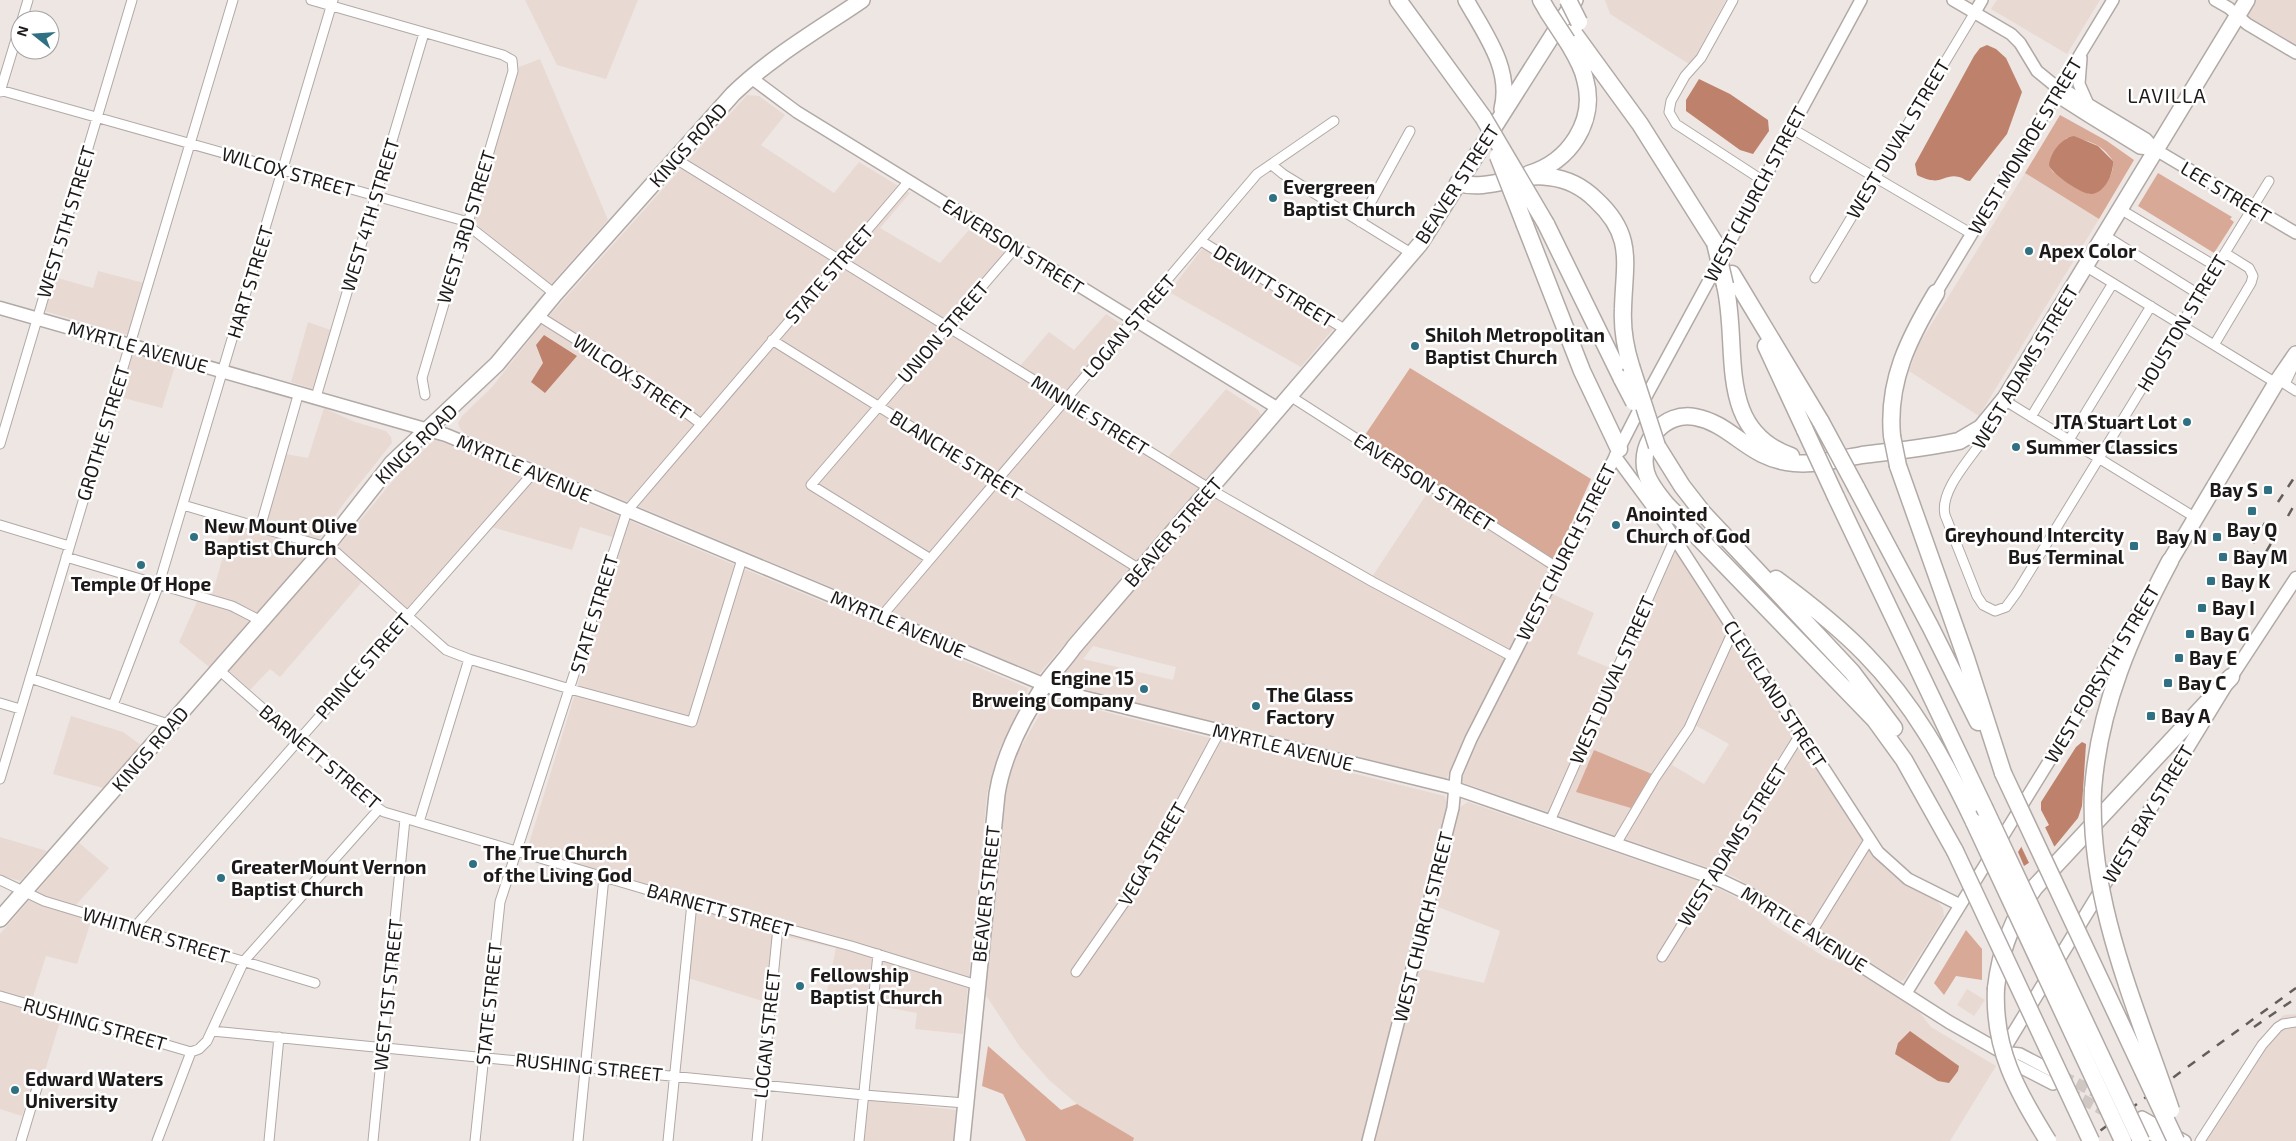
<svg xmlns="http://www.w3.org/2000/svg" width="2296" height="1141" viewBox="0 0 2296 1141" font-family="'Exo 2',sans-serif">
<rect width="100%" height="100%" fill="#eee6e2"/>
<path fill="#e9d9d3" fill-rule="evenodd" d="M525 0H638L606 79 557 65Z
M1605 0H1726L1693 61 1689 64 1610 14Z
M1997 0H2100L2067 54 1991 9Z
M2256 0H2296V46L2247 17Z
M540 59 608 220 551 284 472 221 519 67Z
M747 95 759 96 785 115 761 145 834 193 859 162 910 193 880 228 940 263 969 230 1013 257 956 325 1020 366 1049 332 1074 350 1106 314 1130 330 1072 399 1131 435 1168 457 1226 389 1258 410 1261 415 1039 674 465 434 460 429 458 423 462 416 492 387 541 325Z
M2025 173 2099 219 1979 416 1909 371 1919 344Z
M1209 240 1340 321 1301 367 1169 292Z
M98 271 144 283 128 335 44 311 54 277 93 288Z
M308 322 339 333 321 391 291 382Z
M133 354 175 366 162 408 120 397Z
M324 408 355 422 386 431 391 437 392 443 344 503 310 552 209 667 179 642 201 593 212 595 235 515 266 523 285 454 308 458Z
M435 439 1028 688 1025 702 999 750 987 794 963 1034 915 1029 917 1013 826 996 836 948 783 936 775 1005 688 978 697 898 527 850 622 540 580 527 572 550 481 524 406 609 368 575 280 677 270 669 250 690 229 671 338 547 396 477Z
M1434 483 1555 560 1446 779 1062 685 1060 682 1068 667 1087 645 1220 490 1372 577ZM1093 646 1176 667 1173 680 1083 659Z
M1676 549 1869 851 1894 876 1934 898 1943 908 1944 917 1904 980 1900 981 1735 877 1461 782 1472 752 1552 594 1594 613 1577 654 1622 673ZM1695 725 1729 744 1704 784 1672 765Z
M1049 698 1445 796 1447 806 1364 1141H1133V1138L1077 1104 1049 1080 1020 1047 985 994 1003 803 1007 782 1013 761Z
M71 716 123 732 141 745 103 788 53 774Z
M1468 802 1716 887 1758 909 1771 923 1826 958 1846 965 1919 1012 1931 1027 1996 1066 1950 1141H1375L1418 968 1484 983 1500 931 1433 905 1457 809Z
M0 837 47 851 20 881 0 875Z
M79 843 109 868 75 906 94 912 77 964 46 956 29 1009 61 1018 44 1074 36 1072 22 1116 0 1109V934Z
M1967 989 1985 1000 1974 1016 1957 1005Z
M2296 1014V1141H2197L2195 1139 2271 1026 2284 1015Z
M859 1099 956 1110 953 1141H854Z"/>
<path fill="#d8a997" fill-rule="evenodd" d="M2060 115 2107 141 2134 160 2099 219 2025 173ZM2067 138C2086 139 2102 143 2113 161 2114 179 2103 185 2089 194L2053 172 2049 166 2060 144Z
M2158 173 2232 217 2230 219 2234 222 2214 253 2138 206Z
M1410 368 1591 479 1555 560 1363 438Z
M1594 750 1652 774 1631 808 1576 792Z
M1966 930 1982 949V980L1956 976 1944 995 1934 983Z
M988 1046 1061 1110 1077 1104 1134 1138 1133 1141H1026L1003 1094 982 1086Z"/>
<path fill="#be826c" d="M1987 45 1996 49 2006 58 2022 92 2007 134 1970 181C1965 181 1964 178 1959 177 1943 173 1942 188 1917 175L1915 164 1974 56 1980 48Z
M1699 79 1730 94 1768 120 1769 131 1753 154 1740 150 1686 111V100Z
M2074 136 2098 146 2113 161C2114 172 2105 194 2091 194 2081 194 2054 175 2049 166 2050 153 2061 138 2074 136Z
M544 335 577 356 545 393 531 382 543 363 536 345Z
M2082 742 2086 744 2082 806 2078 818 2055 846 2024 866 2018 852 2027 838 2049 825 2041 810V802L2076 747Z
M1910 1031 1959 1066 1958 1071 1949 1083 1938 1081 1895 1054 1898 1043Z"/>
<path fill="#eee6e2" d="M2044 825 2055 848 2030 865 2020 844 2025 836Z"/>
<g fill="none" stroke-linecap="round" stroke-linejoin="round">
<path stroke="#cec7c4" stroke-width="11" stroke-dasharray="11 5.5" stroke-linecap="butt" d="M2062 1076 2103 1096
M2068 1092 2111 1114"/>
<g stroke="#b1a9a6" stroke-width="11">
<path id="minor" d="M311 0 503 55 512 60 513 71 422 378 425 395
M1733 0 1701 58 1685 76 1671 101 1669 112 1676 124 1762 180
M22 20 28 0
M0 90 461 220 555 294
M0 92 20 26
M1791 128 1972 234
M676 159 1220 495 1373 582 1513 657
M1272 165 1283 174 1411 253
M2120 209 2217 267
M1360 222 1410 131
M2104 235 2200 295
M1201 241 1346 330
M2085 266 2276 383
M1815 278 1975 12
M537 315 655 389 701 424
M772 340 1141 570
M2214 345 2251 283 2253 276 2249 268 2225 253
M2292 369 2285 384 2296 391
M1290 396 1558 568
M316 397 424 33
M2002 404 2004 400 2196 518
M2031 417 2113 283
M1996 418C1985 446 1938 485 1945 515L1977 596 1983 605 1995 611 2006 607 2017 592 2269 181
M2069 440 2151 306
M0 444 132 0
M183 505 326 547 337 553 446 650 469 659 570 689 692 722 742 559
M0 525 69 546
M260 528 299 392
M66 557 232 606 261 621
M929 558 811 485 1016 247
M881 617 1257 174 1334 121
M219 670 369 802 384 812 692 903 851 946 977 985
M30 678 171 725
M0 703 20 709
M113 705 159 584 333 0
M0 779 233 0
M1550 821 1675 538
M419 822 469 659
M1616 844 1655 778 1689 728 1733 631
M0 880 44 901 315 983
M134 928 534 472
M1812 932 1869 840
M1662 957 1801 733
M1076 972 1138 883 1220 731
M0 996 191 1052
M212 1031 864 1095 965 1103
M21 1141 39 1081
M157 1141 191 1052 199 1049 207 1041 244 961 379 809
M269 1141 279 1037
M373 1141 405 819
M475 1141 500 902 627 511 909 181
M578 1141 604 877
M668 1141 692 903
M757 1141 778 927
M859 1141 878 954
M2200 1141 2262 1045 2278 1027 2283 1024 2296 1022"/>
</g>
<g stroke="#b1a9a6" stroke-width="14">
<path id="tertiary" d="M1953 0 2011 34 2020 43 2037 71 2059 89 2068 92 2146 139 2156 150 2296 233
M2215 0 2229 8 2247 24 2296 53
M1975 12 1982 0
M2081 58 2079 84 2087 102
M750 77 797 112 1279 409
M2059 89 2063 100 2088 116 2140 148 2156 150
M1936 293 2113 0
M1615 456 1666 525 1878 852 1908 879 1960 905
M1906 993 2061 742 2140 608
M2002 1052 2020 1054 2060 1075
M2005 1056 2014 1064 2053 1084
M2142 1117 2185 1141
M2133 1125 2164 1141
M1368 1141 1453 808 1456 774 1471 739 1642 404 1861 0"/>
</g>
<g stroke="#b1a9a6" stroke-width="15">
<path id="secondary" d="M0 308 446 435 1062 692 1454 788 1722 881 1751 895 1949 1022 2002 1052 2231 677 2296 578"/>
</g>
<g stroke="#b1a9a6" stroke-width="18">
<path id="primary" d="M1466 0C1485 34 1512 69 1502 109
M2004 400 2247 0
M2170 561 2276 383 2296 354
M0 919 326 547 392 463 497 364 555 294 733 94C771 57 818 30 862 0
M962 1141 997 794C1003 755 1024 716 1045 684 1054 671 1065 660 1074 647L1420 244 1575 0"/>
</g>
<g stroke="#b1a9a6" stroke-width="19">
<path id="motorway" d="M1398 0 1483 117
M1541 0 1548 12
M1573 32 1640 124 1715 243
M1529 174C1569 162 1597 121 1585 79 1582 65 1574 53 1567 41
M1458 183C1489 192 1518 172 1549 177 1568 179 1583 187 1596 200 1635 236 1624 263 1623 309 1622 329 1625 347 1631 366
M1546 224 1622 379
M1525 225 1582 371 1619 449
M1732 274 1821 422
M1725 285C1740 347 1714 429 1791 456
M1766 346 1805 430
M1892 436C1887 381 1909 338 1936 293
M1657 446 1682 486 1703 513 1852 672 1894 728
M1898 466 1966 658 2003 773
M1856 487 1930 626 1978 722
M1836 497 1984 807
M1776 579C1807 602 1838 626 1865 654 1913 703 1945 761 1974 822
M2093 790C2099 707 2131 634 2170 561
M1955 851 1904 760 1875 720 1666 504C1658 494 1649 484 1646 472 1638 442 1665 411 1695 417 1733 424 1748 459 1794 463 1816 465 1840 459 1862 455 1894 451 1927 448 1959 441L1981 428 2004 400
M1996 988C2000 951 2013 917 2035 887L2231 677"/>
</g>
<use href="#minor" stroke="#fff" stroke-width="9"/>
<use href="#tertiary" stroke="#fff" stroke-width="11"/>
<use href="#secondary" stroke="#fff" stroke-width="12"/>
<use href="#primary" stroke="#fff" stroke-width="15"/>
<use href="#motorway" stroke="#fff" stroke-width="16"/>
<path stroke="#635e5c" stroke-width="2.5" stroke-dasharray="9 9" stroke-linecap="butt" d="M2278 502 2296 475
M2288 516 2296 502
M2244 559 2265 523
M2257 567 2276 535
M2229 583 2230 581
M2242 591 2243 589
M2254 1027 2296 998
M2086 1141 2296 988"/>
<g stroke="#b1a9a6" stroke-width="19" stroke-linecap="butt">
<path id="motorway-bridge" d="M1568 0 1579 22
M1548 12 1567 41
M1483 117 1546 224
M1498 156 1525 225
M1715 243 1725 285
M1631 366 1657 446
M1622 379 1634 402
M1821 422 1856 487
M1805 430 1836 497
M1892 436 1898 466
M2003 773 2176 1141
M2093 790C2088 902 2136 1006 2171 1110
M1984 807 2141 1141
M1974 822 2123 1141
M1955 851 2091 1141
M1996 988C1993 1050 2017 1090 2048 1141"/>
</g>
<use href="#motorway-bridge" stroke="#fff" stroke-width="16"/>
</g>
<g fill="#2f7083" stroke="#fff" stroke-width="2">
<circle cx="1273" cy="198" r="5"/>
<circle cx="2029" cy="251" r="5"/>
<circle cx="1415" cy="346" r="5"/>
<circle cx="2187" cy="422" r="5"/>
<circle cx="2016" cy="447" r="5"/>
<rect x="2263" y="485" width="10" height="10" rx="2.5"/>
<rect x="2247" y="506" width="10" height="10" rx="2.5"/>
<circle cx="1616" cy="525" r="5"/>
<circle cx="194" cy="537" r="5"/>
<rect x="2212" y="532" width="10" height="10" rx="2.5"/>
<rect x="2129" y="541" width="10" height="10" rx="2.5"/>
<rect x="2218" y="552" width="10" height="10" rx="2.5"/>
<circle cx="141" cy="565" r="5"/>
<rect x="2206" y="576" width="10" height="10" rx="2.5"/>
<rect x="2197" y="603" width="10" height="10" rx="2.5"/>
<rect x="2185" y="629" width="10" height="10" rx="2.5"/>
<rect x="2174" y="653" width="10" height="10" rx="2.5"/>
<rect x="2163" y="678" width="10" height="10" rx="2.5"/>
<circle cx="1144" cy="689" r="5"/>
<circle cx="1256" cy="706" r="5"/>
<rect x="2146" y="711" width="10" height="10" rx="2.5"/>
<circle cx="473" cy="864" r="5"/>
<circle cx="221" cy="878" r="5"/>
<circle cx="800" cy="986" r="5"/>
<circle cx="15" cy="1090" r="5"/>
</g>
<g text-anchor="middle" stroke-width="5" stroke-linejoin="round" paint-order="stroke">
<g font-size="19" fill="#1c1918" stroke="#fff">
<text transform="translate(1898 139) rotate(-59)" y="7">WEST DUVAL STREET</text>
<text transform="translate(688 145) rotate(-48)" y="7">KINGS ROAD</text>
<text transform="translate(2025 146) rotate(-59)" y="7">WEST MONROE STREET</text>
<text transform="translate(288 172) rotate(16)" y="7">WILCOX STREET</text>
<text transform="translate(1457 184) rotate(-57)" y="7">BEAVER STREET</text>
<text transform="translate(2226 192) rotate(31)" y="7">LEE STREET</text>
<text transform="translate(1755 194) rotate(-62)" y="7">WEST CHURCH STREET</text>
<text transform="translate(370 215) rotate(-73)" y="7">WEST 4TH STREET</text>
<text transform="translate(66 222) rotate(-73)" y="7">WEST 5TH STREET</text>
<text transform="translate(466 227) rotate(-73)" y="7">WEST 3RD STREET</text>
<text transform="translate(1013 246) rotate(32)" y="7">EAVERSON STREET</text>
<text transform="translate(829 274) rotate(-49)" y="7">STATE STREET</text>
<text transform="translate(250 282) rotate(-73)" y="7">HART STREET</text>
<text transform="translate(1274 286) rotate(32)" y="7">DEWITT STREET</text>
<text transform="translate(2182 323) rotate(-59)" y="7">HOUSTON STREET</text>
<text transform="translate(1129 326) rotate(-49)" y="7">LOGAN STREET</text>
<text transform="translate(943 332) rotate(-49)" y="7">UNION STREET</text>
<text transform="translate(138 347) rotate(16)" y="7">MYRTLE AVENUE</text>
<text transform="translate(2025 367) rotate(-59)" y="7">WEST ADAMS STREET</text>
<text transform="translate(632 377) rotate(34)" y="7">WILCOX STREET</text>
<text transform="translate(1090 415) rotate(32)" y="7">MINNIE STREET</text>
<text transform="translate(103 433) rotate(-73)" y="7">GROTHE STREET</text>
<text transform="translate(416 444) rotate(-44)" y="7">KINGS ROAD</text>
<text transform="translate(956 455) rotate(32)" y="7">BLANCHE STREET</text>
<text transform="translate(524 468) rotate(23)" y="7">MYRTLE AVENUE</text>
<text transform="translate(1424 482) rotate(33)" y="7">EAVERSON STREET</text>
<text transform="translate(1173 532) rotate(-49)" y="7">BEAVER STREET</text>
<text transform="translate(1566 552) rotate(-63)" y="7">WEST CHURCH STREET</text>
<text transform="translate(594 614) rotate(-73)" y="7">STATE STREET</text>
<text transform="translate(898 624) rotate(23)" y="7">MYRTLE AVENUE</text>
<text transform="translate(363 666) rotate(-49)" y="7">PRINCE STREET</text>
<text transform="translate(2102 674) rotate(-59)" y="7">WEST FORSYTH STREET</text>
<text transform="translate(1612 680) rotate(-66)" y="7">WEST DUVAL STREET</text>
<text transform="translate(1775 694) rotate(57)" y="7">CLEVELAND STREET</text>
<text transform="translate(1283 747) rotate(14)" y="7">MYRTLE AVENUE</text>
<text transform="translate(150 749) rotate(-49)" y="7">KINGS ROAD</text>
<text transform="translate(320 757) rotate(40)" y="7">BARNETT STREET</text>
<text transform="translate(2148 814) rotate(-59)" y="7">WEST BAY STREET</text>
<text transform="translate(1732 845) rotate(-58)" y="7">WEST ADAMS STREET</text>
<text transform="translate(1152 854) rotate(-60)" y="7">VEGA STREET</text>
<text transform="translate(986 894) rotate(-84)" y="7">BEAVER STREET</text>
<text transform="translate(720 910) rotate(16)" y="7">BARNETT STREET</text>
<text transform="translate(1423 927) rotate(-76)" y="7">WEST CHURCH STREET</text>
<text transform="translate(1804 929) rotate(32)" y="7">MYRTLE AVENUE</text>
<text transform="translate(156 935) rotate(17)" y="7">WHITNER STREET</text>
<text transform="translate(388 995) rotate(-84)" y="7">WEST 1ST STREET</text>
<text transform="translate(489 1004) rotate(-84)" y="7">STATE STREET</text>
<text transform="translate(95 1024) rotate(16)" y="7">RUSHING STREET</text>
<text transform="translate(767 1034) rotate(-84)" y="7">LOGAN STREET</text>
<text transform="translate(589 1067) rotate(6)" y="7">RUSHING STREET</text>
</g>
<g font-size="19" font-weight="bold" fill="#1c1918" stroke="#fff" text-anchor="start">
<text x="1283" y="194">Evergreen<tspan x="1283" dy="22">Baptist Church</tspan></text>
<text x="2039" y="258">Apex Color</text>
<text x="1425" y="342">Shiloh Metropolitan<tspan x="1425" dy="22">Baptist Church</tspan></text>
<text x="2177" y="429" text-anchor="end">JTA Stuart Lot</text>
<text x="2026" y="454">Summer Classics</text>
<text x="2258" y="497" text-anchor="end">Bay S</text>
<text x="1626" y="521">Anointed<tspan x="1626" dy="22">Church of God</tspan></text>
<text x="204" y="533">New Mount Olive<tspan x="204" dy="22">Baptist Church</tspan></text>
<text x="2252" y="537" text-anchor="middle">Bay Q</text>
<text x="2124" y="542" text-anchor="end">Greyhound Intercity<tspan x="2124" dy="22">Bus Terminal</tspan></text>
<text x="2207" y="544" text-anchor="end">Bay N</text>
<text x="2233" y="564">Bay M</text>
<text x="2221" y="588">Bay K</text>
<text x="141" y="591" text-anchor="middle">Temple Of Hope</text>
<text x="2212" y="615">Bay I</text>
<text x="2200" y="641">Bay G</text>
<text x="2189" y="665">Bay E</text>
<text x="1134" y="685" text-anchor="end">Engine 15<tspan x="1134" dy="22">Brweing Company</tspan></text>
<text x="2178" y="690">Bay C</text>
<text x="1266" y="702">The Glass<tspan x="1266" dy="22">Factory</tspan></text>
<text x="2161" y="723">Bay A</text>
<text x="483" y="860">The True Church<tspan x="483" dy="22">of the Living God</tspan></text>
<text x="231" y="874">GreaterMount Vernon<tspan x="231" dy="22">Baptist Church</tspan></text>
<text x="810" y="982">Fellowship<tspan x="810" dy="22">Baptist Church</tspan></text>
<text x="25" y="1086">Edward Waters<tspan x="25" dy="22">University</tspan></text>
</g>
<g font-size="20" letter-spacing="1" fill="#1c1918" stroke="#fff">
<text x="2167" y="103">LAVILLA</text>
</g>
</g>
<g transform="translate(35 35) rotate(287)"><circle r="24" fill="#ffffff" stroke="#a4a3a3"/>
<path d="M0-4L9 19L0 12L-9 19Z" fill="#2f7083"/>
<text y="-8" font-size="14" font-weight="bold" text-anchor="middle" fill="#1c1918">N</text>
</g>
</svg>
